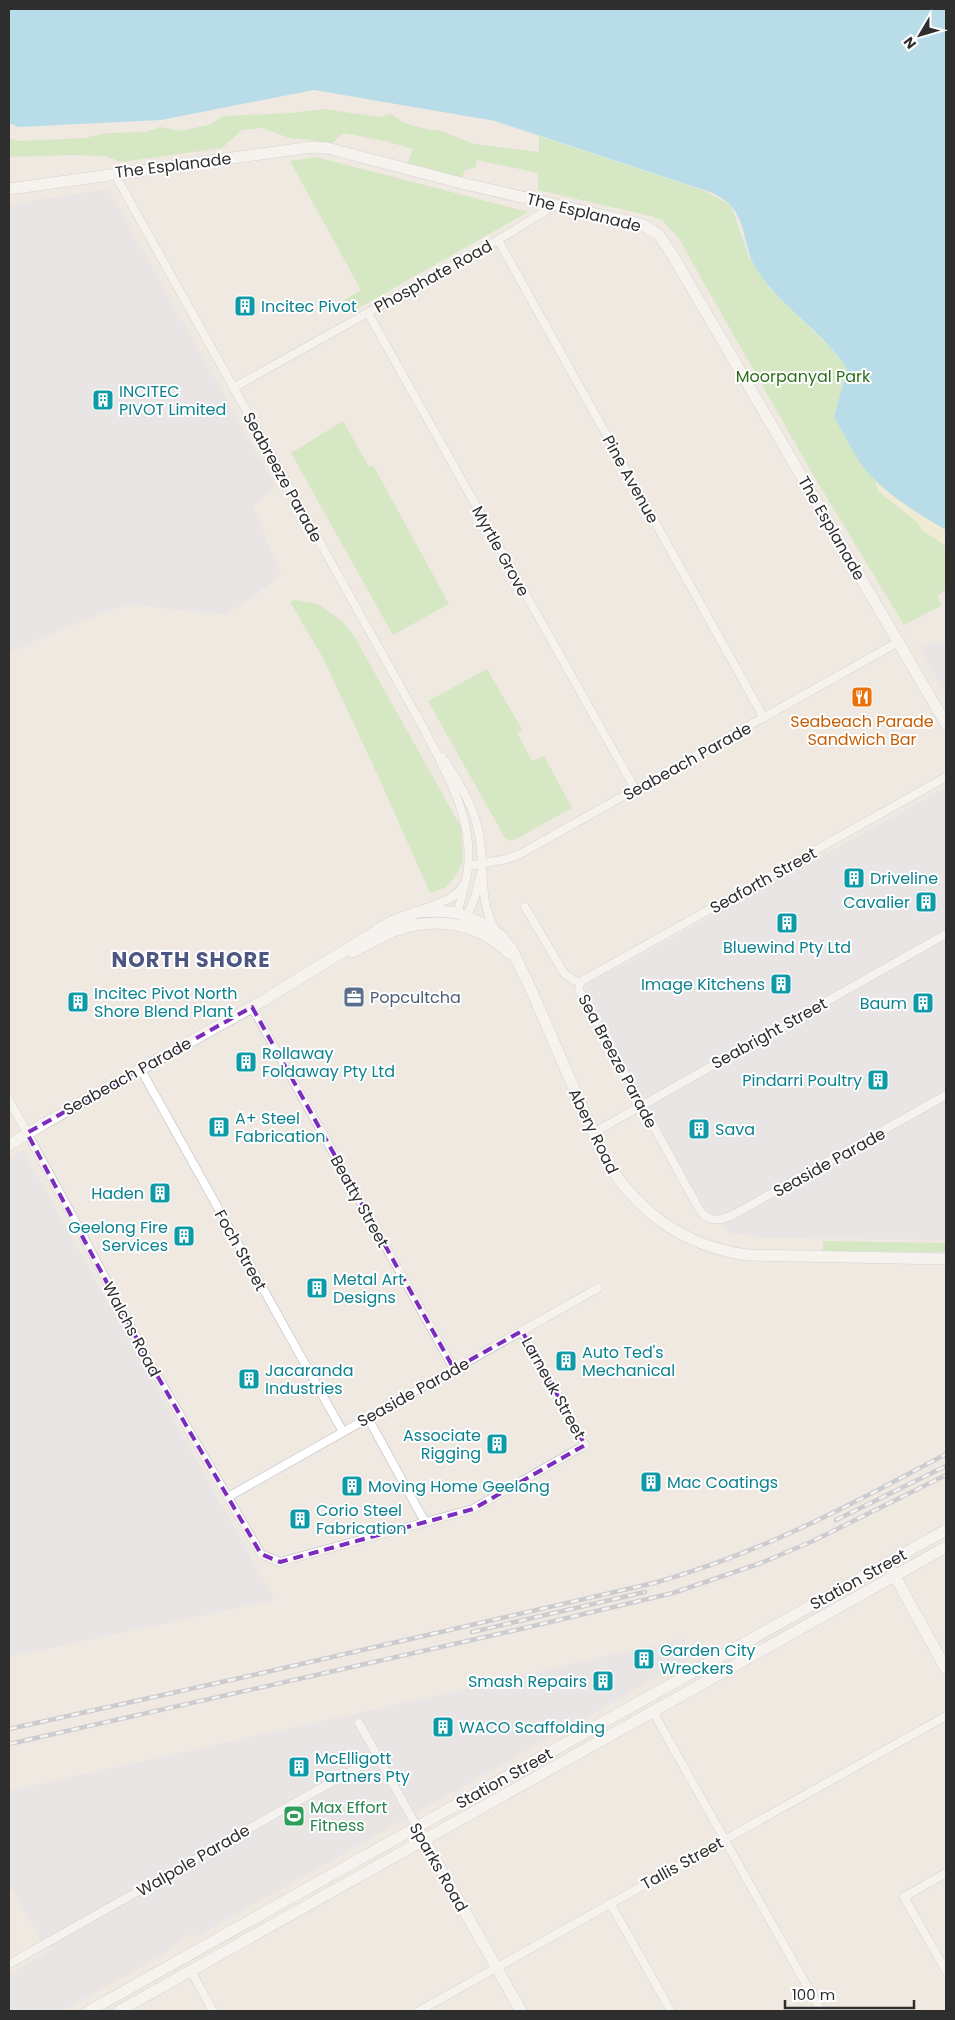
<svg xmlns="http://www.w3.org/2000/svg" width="955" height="2020" viewBox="0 0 955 2020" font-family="Poppins,sans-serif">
<rect width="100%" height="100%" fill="#efe9e1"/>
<path fill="#e3e1e8" d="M108 189 276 487 253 506 281 576 226 615 127 604 47 635 9 653V204Z
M939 643 946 645V695L918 645Z
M946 788V1240L766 1238 730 1233 703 1206 585 996 586 985Z
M23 1150 275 1600 9 1657V1159Z
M683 1638 693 1657 198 1936 192 1934 170 1947 169 1952 62 2011H9V1974L48 1952 9 1884V1791L466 1689Z"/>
<path fill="#b6e59e" d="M324 109 379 117 391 114 404 123 429 130H439L474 144 539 152V136L702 190 731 205 749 257 770 289 831 348 847 369 834 417 859 460 946 530V590L937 596 942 605 904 625 812 473 678 237 662 220 651 216 538 190V173L477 160 476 167 465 170 462 178 407 165 413 149 385 141 343 133 334 142 326 144 311 140 289 138 263 128 242 130 222 148 122 162 105 156 71 155 9 157V138L19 141 84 138 108 133 145 132 161 127 179 131 209 125 224 116 291 113Z
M316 157 528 212 348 314 343 301 361 290 290 161Z
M343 421 369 467 373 465 449 604 393 635 291 453Z
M294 600 318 604 341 620 354 636 461 827 463 862 454 878 445 888 430 893 373 765 323 658 290 602Z
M487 669 522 729 517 733 532 761 544 756 572 808 516 839 510 841 505 838 428 701Z
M823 1241 946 1243V1252L823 1251Z"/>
<path fill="#f3ecc5" d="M875 481 896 498 946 530V546L923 531 917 522 878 491Z"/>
<path fill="#75cff0" d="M9 9H946V530C915 512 880 491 859 461 850 447 843 432 834 417L847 369C823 331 781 308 757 270 744 251 747 225 732 207 728 201 719 197 713 193L495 121 314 90 161 120 18 127 9 123Z"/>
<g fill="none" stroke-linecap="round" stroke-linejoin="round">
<g stroke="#b4b7c1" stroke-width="9">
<path id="street" d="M114 173 424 729C446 773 473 816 468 867 467 883 460 898 458 913
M498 240 764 718
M368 313 635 789
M233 388 498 240 547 210 550 203
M442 757C458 780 474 806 479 834 485 865 478 901 495 929
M468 866 507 859 520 854 900 641
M525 907 564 973 573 980 580 982 579 990 699 1209C708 1223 719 1221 733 1215L946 1095
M424 909C438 903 454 900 463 886
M467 916 475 897 481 873
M580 982 946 777
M252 1007 454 1369
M140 1068 343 1432
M9 1100 74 1219 151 1365 261 1554 280 1562 473 1509 585 1445 522 1331
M593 1133 946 934
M368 1418 425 1522
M228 1497 598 1288
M653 1712 821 2011
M359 1723 417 1827
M946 1873 904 1897 946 1971
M610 1903 671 2011
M9 1964 378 1756
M191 1971 213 2011
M419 2011 946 1716"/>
</g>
<g stroke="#b4b7c1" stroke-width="12">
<path id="secondary" d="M9 189 312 147 327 148 465 184 641 224 659 235 673 256 946 724
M352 952C367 945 382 936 397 930 437 916 479 923 509 953
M9 1145 45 1123 261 1002 391 922 418 912 438 911 458 913 484 924 501 936 511 948 530 987 602 1153C633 1209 682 1246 747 1255L946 1259
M892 1571 946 1669
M421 1834 521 2011
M89 2011 946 1530
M119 2011 946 1547"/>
</g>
<use href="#street" stroke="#fff" stroke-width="8"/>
<use href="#secondary" stroke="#fff" stroke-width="11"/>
<g stroke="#a3a6b8" stroke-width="4.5">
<path id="rail" d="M836 1520 946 1466
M472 1632 645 1592
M9 1729 249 1676 654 1583C761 1553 849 1506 946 1454
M9 1744 503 1633 673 1593 761 1563 813 1541 946 1475"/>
</g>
<use href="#rail" stroke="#fff" stroke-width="2.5" stroke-dasharray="8" stroke-linecap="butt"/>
</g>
<path d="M0 0H955V2020H0ZM252 1007 454 1369 522 1331 585 1445 473 1509 280 1562 261 1554 151 1365 27 1133Z" fill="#efe9e1" fill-opacity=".55" fill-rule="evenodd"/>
<path fill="none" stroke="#7b2cbf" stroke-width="4" stroke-dasharray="10 6" stroke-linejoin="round" d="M252 1007 454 1369 522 1331 585 1445 473 1509 280 1562 261 1554 151 1365 27 1133Z"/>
<defs>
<g id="building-square" transform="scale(1.125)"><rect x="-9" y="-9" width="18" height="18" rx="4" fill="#0f9aa8" stroke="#fff"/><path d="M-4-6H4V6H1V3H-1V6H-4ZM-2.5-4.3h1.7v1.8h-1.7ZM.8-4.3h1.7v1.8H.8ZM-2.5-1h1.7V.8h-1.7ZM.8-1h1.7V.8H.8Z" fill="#fff"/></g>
<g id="restaurant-square" transform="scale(1.125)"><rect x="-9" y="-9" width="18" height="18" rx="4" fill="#e8710a" stroke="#fff"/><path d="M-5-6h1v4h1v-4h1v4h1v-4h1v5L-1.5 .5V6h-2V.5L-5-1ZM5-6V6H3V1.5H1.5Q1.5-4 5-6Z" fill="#fff"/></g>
<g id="office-square" transform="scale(1.125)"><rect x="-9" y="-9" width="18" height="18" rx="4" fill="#5c6f8a" stroke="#fff"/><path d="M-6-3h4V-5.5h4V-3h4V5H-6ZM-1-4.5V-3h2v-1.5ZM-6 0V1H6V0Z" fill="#fff"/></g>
<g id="stadium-square" transform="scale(1.125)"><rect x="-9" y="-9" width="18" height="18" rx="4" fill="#2e9e5b" stroke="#fff"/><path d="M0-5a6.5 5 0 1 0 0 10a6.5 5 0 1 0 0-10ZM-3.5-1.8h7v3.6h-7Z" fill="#fff"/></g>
</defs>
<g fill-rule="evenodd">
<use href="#building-square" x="245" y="306"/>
<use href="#building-square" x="103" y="400"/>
<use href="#restaurant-square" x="862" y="697"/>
<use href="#building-square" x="854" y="878"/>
<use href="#building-square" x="926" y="902"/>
<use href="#building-square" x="787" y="923"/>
<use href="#building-square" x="781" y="984"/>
<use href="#office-square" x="354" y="997"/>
<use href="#building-square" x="78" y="1002"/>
<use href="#building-square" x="923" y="1003"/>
<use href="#building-square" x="246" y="1062"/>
<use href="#building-square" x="878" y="1080"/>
<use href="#building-square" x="219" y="1127"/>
<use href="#building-square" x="699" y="1129"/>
<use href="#building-square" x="160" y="1193"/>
<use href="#building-square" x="184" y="1236"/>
<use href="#building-square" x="317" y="1288"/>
<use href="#building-square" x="566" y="1361"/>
<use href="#building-square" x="249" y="1379"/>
<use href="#building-square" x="497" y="1444"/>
<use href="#building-square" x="651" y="1482"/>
<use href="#building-square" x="352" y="1486"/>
<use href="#building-square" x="300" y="1519"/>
<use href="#building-square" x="644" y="1659"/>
<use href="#building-square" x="603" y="1681"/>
<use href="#building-square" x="443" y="1727"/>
<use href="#building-square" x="299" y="1767"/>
<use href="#stadium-square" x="294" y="1816"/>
</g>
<g text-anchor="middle" stroke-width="4" stroke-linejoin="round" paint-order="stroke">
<g font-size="16" fill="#2e2e2e" stroke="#fff">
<text transform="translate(173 165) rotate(-7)" y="6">The Esplanade</text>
<text transform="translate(584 212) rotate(14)" y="6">The Esplanade</text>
<text transform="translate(433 276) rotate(-29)" y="6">Phosphate Road</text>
<text transform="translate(283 477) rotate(61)" y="6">Seabreeze Parade</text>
<text transform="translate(631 479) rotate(61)" y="6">Pine Avenue</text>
<text transform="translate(832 528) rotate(60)" y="6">The Esplanade</text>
<text transform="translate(501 551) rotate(61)" y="6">Myrtle Grove</text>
<text transform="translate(687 761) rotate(-29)" y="6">Seabeach Parade</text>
<text transform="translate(763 880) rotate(-29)" y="6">Seaforth Street</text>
<text transform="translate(769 1033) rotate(-29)" y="6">Seabright Street</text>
<text transform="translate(618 1061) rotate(62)" y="6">Sea Breeze Parade</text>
<text transform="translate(127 1076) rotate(-29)" y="6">Seabeach Parade</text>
<text transform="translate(594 1131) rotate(64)" y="6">Abery Road</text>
<text transform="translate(829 1162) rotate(-29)" y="6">Seaside Parade</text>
<text transform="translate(360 1201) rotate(61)" y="6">Beatty Street</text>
<text transform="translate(241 1250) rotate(61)" y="6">Foch Street</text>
<text transform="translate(132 1329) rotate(62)" y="6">Walchs Road</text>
<text transform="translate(554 1388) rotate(61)" y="6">Larneuk Street</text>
<text transform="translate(413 1392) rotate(-29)" y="6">Seaside Parade</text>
<text transform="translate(858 1579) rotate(-29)" y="6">Station Street</text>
<text transform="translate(504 1778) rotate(-29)" y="6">Station Street</text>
<text transform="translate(193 1860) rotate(-30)" y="6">Walpole Parade</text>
<text transform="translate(682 1863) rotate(-29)" y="6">Tallis Street</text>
<text transform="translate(439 1867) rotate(60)" y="6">Sparks Road</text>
</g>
<g font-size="16" fill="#0d838f" stroke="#fff" text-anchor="start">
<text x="261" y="312">Incitec Pivot</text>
<text x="119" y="397">INCITEC<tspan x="119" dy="18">PIVOT Limited</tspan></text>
<text x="870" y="884">Driveline</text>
<text x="910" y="908" text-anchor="end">Cavalier</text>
<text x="787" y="953" text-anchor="middle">Bluewind Pty Ltd</text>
<text x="765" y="990" text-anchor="end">Image Kitchens</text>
<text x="94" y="999">Incitec Pivot North<tspan x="94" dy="18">Shore Blend Plant</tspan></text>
<text x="907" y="1009" text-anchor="end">Baum</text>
<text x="262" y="1059">Rollaway<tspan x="262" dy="18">Foldaway Pty Ltd</tspan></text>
<text x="862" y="1086" text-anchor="end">Pindarri Poultry</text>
<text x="235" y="1124">A+ Steel<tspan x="235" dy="18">Fabrication</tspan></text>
<text x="715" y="1135">Sava</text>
<text x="144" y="1199" text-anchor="end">Haden</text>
<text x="168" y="1233" text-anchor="end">Geelong Fire<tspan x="168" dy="18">Services</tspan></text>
<text x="333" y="1285">Metal Art<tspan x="333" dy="18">Designs</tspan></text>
<text x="582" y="1358">Auto Ted's<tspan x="582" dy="18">Mechanical</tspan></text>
<text x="265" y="1376">Jacaranda<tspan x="265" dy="18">Industries</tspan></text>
<text x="481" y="1441" text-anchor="end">Associate<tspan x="481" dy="18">Rigging</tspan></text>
<text x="667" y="1488">Mac Coatings</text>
<text x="368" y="1492">Moving Home Geelong</text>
<text x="316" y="1516">Corio Steel<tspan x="316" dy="18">Fabrication</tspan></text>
<text x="660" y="1656">Garden City<tspan x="660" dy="18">Wreckers</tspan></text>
<text x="587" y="1687" text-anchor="end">Smash Repairs</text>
<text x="459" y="1733">WACO Scaffolding</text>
<text x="315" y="1764">McElligott<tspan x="315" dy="18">Partners Pty</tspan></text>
</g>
<g font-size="16" fill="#2c6e1b" stroke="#fff">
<text x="803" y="382">Moorpanyal Park</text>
</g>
<g font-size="16" fill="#c56008" stroke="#fff">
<text x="862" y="727">Seabeach Parade<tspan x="862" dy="18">Sandwich Bar</tspan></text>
</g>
<g font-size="16" fill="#4e5e75" stroke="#fff" text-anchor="start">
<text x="370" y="1003">Popcultcha</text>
</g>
<g font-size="16" fill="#27864d" stroke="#fff" text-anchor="start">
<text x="310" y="1813">Max Effort<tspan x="310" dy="18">Fitness</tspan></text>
</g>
<g font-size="21" font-weight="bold" letter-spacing="1" fill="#4d5680" stroke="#fff">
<text x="191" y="967">NORTH SHORE</text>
</g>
</g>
<rect width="955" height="2020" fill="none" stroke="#2e2e2e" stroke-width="20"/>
<g transform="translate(920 35) rotate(232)" stroke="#ffffff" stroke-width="4" paint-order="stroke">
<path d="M0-4L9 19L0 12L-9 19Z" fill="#2e2e2e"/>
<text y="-8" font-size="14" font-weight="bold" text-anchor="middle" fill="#2e2e2e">N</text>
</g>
<path d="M785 2000v8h129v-8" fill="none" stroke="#2e2e2e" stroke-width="2.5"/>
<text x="792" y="2000" font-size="15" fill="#2e2e2e" stroke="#ffffff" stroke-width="4" paint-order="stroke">100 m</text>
</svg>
